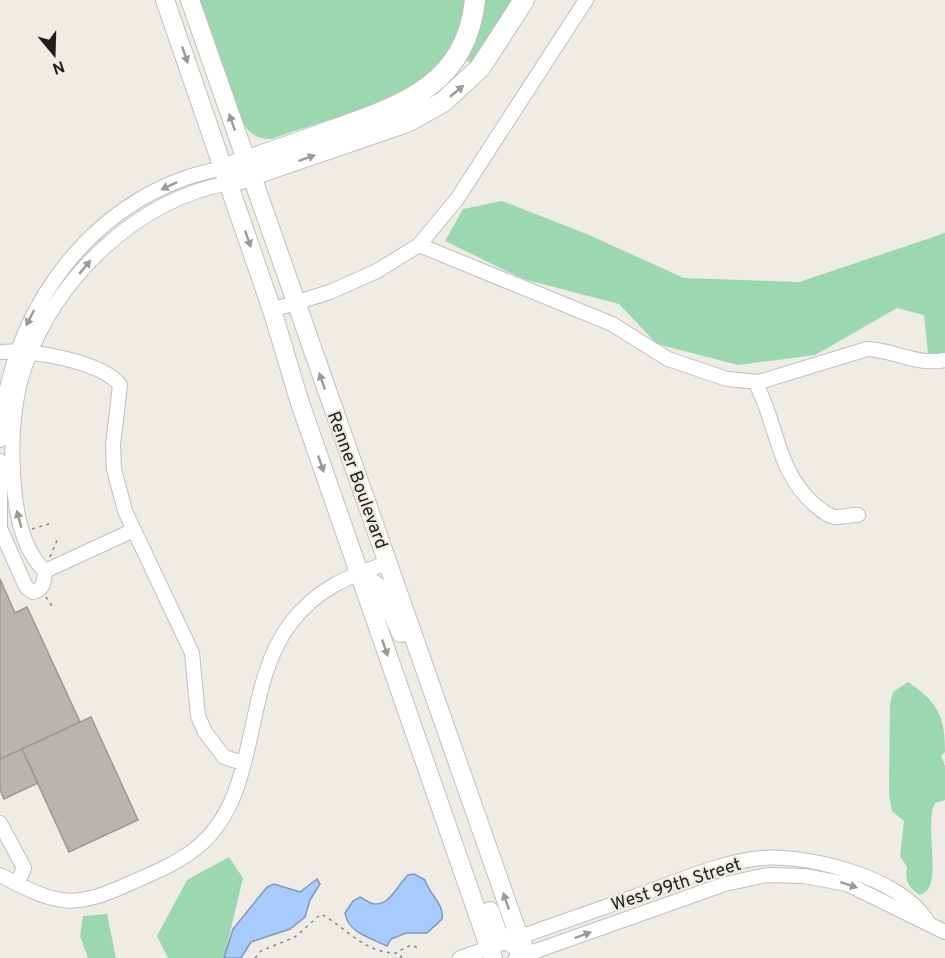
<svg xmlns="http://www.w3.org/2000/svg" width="945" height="958" viewBox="0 0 945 958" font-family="Overpass,sans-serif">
<rect width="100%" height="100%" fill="#efece6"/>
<path fill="#9bd7af" d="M197 0H466C463 15 461 31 454 45 426 97 326 119 272 139 257 139 251 134 242 123Z
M482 0H520L477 66 465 60Z
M502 201 589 235 684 278 799 282 945 233V354L928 353 924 315 897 308 815 355 738 365 657 344 619 304 523 279 445 241 463 209Z
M908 682C938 702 945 717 945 752L941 756 945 766V800L935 803C923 828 945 888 920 895 909 888 904 880 907 867L900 856 904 821 892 811 889 794 890 704 893 692Z
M229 857 243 878 224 958H168L157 936 187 880Z
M107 914 116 958H88L80 936 83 916Z"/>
<path fill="#a8cbfd" stroke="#7f97ba" stroke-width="1.5" d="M414 874 425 880C429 894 445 905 442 919L427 933H406L391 939 387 946C371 938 348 933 345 913L353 901 360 897C364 899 369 903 374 904 390 906 398 884 408 875Z
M317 879 320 884 310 900 305 917 290 929 251 942 241 958H224L233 929 267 887 274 884 300 892Z"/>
<path fill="#b9b4b0" stroke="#9c9793" stroke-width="1.5" d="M0 579 15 613 27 607 80 722 0 759Z
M91 717 138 820 69 852 22 749Z
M22 749 38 783 4 799 0 790V759Z"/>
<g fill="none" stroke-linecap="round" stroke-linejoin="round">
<g stroke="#c2bfba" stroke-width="16">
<path id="minor" d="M419 245 612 324 668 359 727 379 759 382 867 349C894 350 918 366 945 360
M272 310 330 292 377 271 419 245 457 199 586 0
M0 352C29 349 101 361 120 385L113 445 114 469 125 511 192 653 198 716 205 732 224 757 243 763
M755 382C779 426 775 470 815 505 821 510 828 516 835 517 843 517 851 515 858 515
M0 440C6 313 94 191 224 168
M0 461V528L26 587 33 592C44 590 44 581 45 571
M45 571C20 547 15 507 13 474 11 438 13 401 25 366 56 278 136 200 229 183
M45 571 134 530
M0 823 24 868 17 884
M0 875C59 906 73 910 135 881 156 872 177 863 195 849 263 796 240 691 290 624 316 589 348 576 388 563
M460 958C518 937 577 917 636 896 674 883 713 865 753 859 800 851 902 877 927 921
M516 958 725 884 767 875 804 876 847 884 945 932"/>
</g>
<g stroke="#c2bfba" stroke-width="20">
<path id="major" d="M165 0 272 310 299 400 493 958
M190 0 519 937 529 958
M359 573 382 590 401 633
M490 911 498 934 527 954"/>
</g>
<g stroke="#c2bfba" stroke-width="22">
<path id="highway" d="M224 168C261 156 297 143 333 130 403 105 466 85 475 0
M229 183 407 122 443 102 480 68 524 0"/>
</g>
<path stroke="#878581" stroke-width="1.5" stroke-dasharray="3 4.5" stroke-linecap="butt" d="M32 529 49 524
M50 557 58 538
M46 597 52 606
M255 958 261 951 295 937 321 914C348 929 365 954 399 953
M401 958V950L411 945 418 948"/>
<use href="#minor" stroke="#fff" stroke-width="14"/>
<use href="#major" stroke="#fff" stroke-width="18"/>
<use href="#highway" stroke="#fff" stroke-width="20"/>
</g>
<defs><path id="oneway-solid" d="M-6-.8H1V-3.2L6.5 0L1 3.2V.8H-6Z" transform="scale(1.5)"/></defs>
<g fill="#9a9a99">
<use href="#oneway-solid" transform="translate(185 55) rotate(71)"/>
<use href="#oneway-solid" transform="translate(457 91) rotate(-40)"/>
<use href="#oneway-solid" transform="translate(232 122) rotate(-109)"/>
<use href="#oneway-solid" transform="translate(307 158) rotate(-20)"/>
<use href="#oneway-solid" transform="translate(169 186) rotate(155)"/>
<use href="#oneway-solid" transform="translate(248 239) rotate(71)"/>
<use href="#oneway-solid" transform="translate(85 267) rotate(-50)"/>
<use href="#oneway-solid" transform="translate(30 318) rotate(117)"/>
<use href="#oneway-solid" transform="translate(322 381) rotate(-109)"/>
<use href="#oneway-solid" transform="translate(321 464) rotate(71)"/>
<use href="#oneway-solid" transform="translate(19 519) rotate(-105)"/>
<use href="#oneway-solid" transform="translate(385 648) rotate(71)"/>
<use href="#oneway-solid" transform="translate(849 885) rotate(18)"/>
<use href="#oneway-solid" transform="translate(506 901) rotate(-109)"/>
<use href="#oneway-solid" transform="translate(583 935) rotate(-20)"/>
</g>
<g text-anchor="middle" stroke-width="4.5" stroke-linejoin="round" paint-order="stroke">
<g font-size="18" fill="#1f1e1c" stroke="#efece6">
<text transform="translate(358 480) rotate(70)" y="6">Renner Boulevard</text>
<text transform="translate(676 884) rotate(-18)" y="6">West 99th Street</text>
</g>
</g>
<g transform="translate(54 54) rotate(161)" stroke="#efece6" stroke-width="4.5" paint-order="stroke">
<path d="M0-4.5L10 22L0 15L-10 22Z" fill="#1f1e1c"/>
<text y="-9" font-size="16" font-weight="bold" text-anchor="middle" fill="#1f1e1c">N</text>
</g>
</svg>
